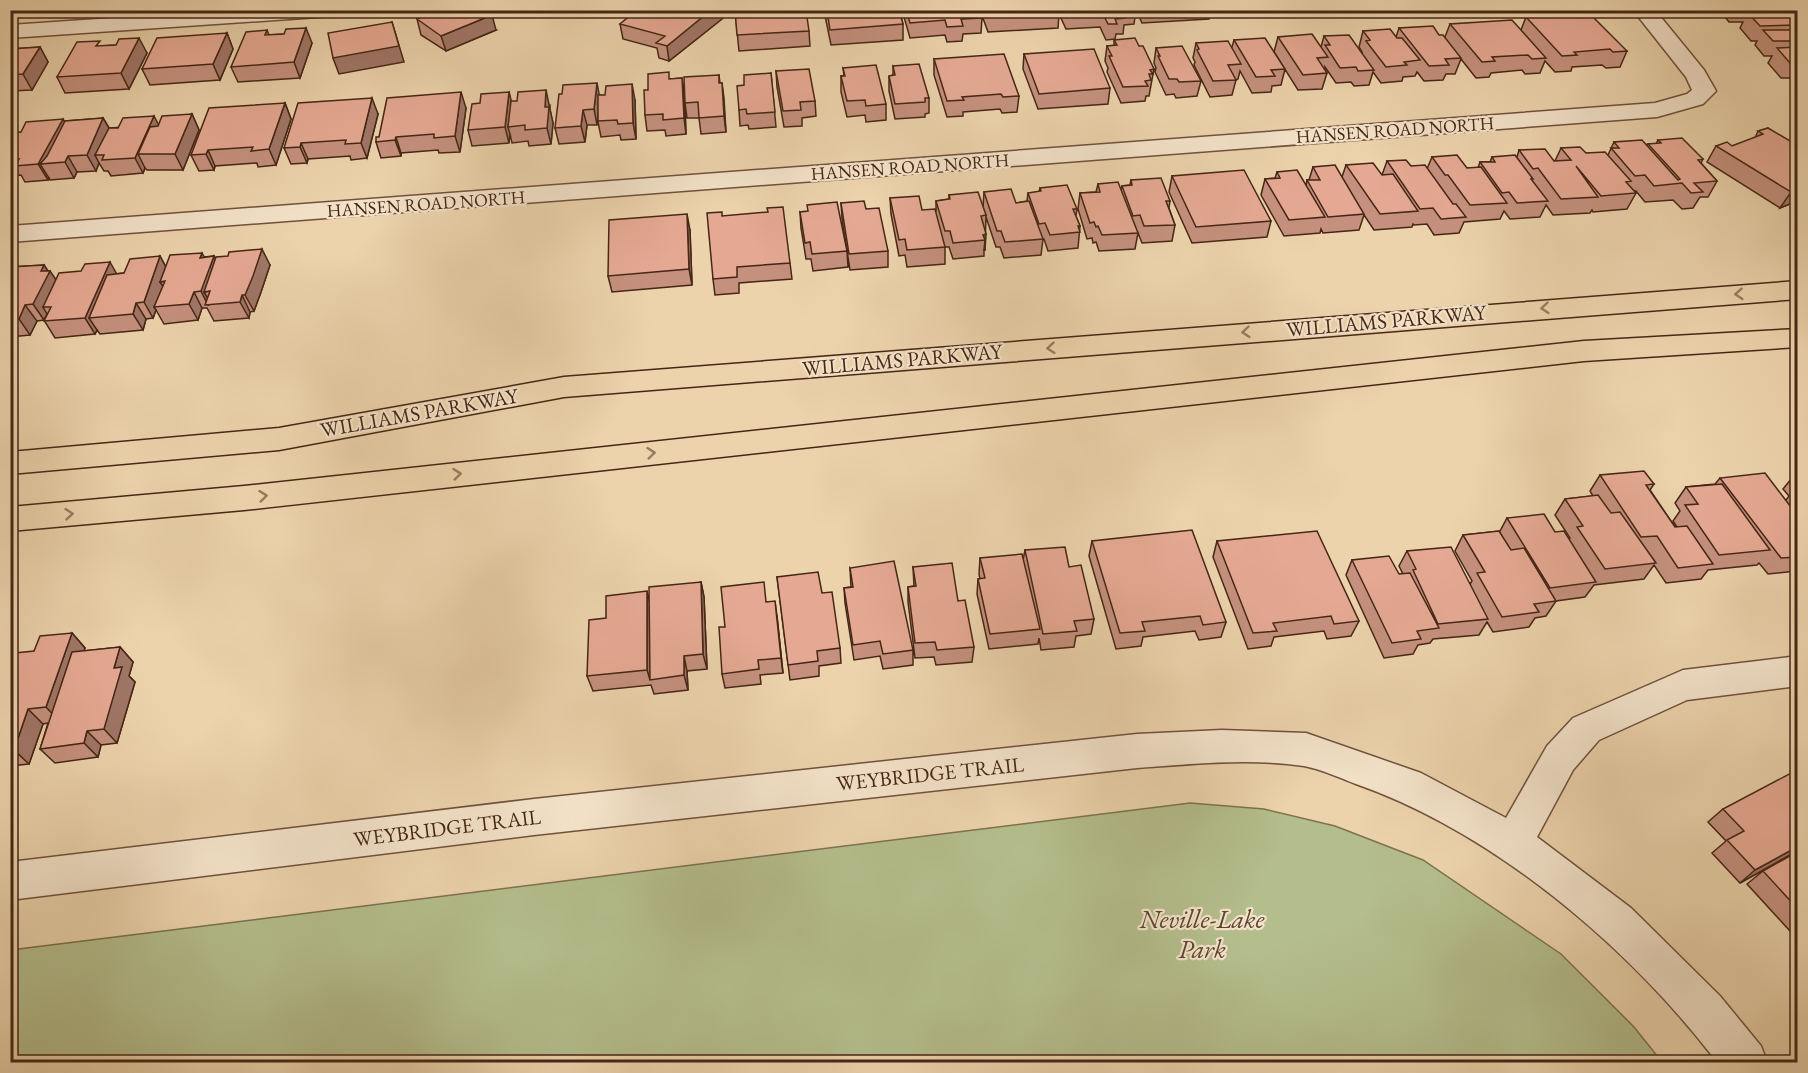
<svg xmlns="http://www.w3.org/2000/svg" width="1808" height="1073" viewBox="0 0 1808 1073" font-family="'EB Garamond',serif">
<rect width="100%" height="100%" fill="#ecd3ac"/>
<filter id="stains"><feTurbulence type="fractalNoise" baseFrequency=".00333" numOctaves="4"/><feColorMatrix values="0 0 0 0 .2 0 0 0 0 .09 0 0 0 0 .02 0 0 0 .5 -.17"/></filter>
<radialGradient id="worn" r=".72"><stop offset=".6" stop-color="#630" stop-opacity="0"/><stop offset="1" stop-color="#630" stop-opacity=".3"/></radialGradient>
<path fill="#b4bd8c" stroke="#7d7251" stroke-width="1.5" d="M1190 803 1264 809 1335 826 1423 860 1561 954 1634 1027 1662 1062H11V950Z"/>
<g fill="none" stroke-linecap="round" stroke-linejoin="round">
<g stroke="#70513c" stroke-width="3">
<path id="minor" d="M231 10H343L341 15 333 16 10 38V25Z
M1633 10H1655L1704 70 1716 91 1703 104 1657 117 10 242V226L1655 103 1687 94 1692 90 1686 77Z
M1798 656V686L1687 700 1599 740 1573 770 1537 837 1631 908 1720 996 1761 1046 1767 1062H1717C1628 946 1495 833 1356 784 1340 778 1321 769 1304 766 1249 758 1192 764 1137 768L534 835 10 900V862L534 799 1137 734 1222 730 1306 733 1421 773 1506 818 1547 746 1573 718 1683 670Z"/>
</g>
<g stroke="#462616" stroke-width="3">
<path id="major" d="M1798 281V299L564 397 279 450 10 474V452L279 428 564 377Z
M1798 329V347L1584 361 244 510 10 531V507L244 486 1584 341Z"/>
</g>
<use href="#minor" fill="#f3e2c9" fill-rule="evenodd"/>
<use href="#major" fill="#ecd3ac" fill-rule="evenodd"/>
</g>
<path fill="#c5917e" stroke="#462616" stroke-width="1.5" d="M735 10 809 31 810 46 739 51Z
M899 10 903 24V40L831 45 824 11Z
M902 10H979L982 18 981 33 963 34 962 41 947 42 945 35 910 38Z
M980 10H1136L1134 24 1124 25 1123 34H1116L1115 39 1106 40 1100 27 1066 29 1059 14 1058 28 988 32Z
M1136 10H1211L1209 19 1142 23Z
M1213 10H1281V12L1216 16Z
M1721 10H1797V81H1792L1790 78H1781L1768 63 1772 56H1764L1755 45 1757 41H1751L1740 28 1743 22H1729L1720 11Z
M1526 17 1627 51 1620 67 1606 68 1602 65 1572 67 1571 71 1555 72 1545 61 1540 73 1525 74 1522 70 1491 73 1489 77 1476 78 1461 59 1455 74H1446L1443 80 1424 81 1417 72 1415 76 1403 77 1402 81 1381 83 1373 72 1369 85 1354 86 1351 82 1336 83 1325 67V70L1327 73 1322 89 1298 90 1274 52 1278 37 1321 47 1324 36 1362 53V52L1359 47 1363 31 1396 37 1399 28 1445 37 1450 24 1521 30Z
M417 19 496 30 446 51 421 35Z
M722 19 669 61 659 58 657 48 623 39 620 24Z
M267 30 269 35 284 34 312 43 300 78 238 82 231 67Z
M227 33 233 49 220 80 150 85 142 69Z
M1114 40 1139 46 1154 69 1149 96H1146L1145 101 1121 103 1107 72 1108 68 1105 61 1107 46H1114Z
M1234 40 1285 69 1281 85 1272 86 1271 92 1252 93 1240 71 1238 79 1236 80 1232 95 1210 97 1194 65 1195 62 1193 58 1196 43 1232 47Z
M116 45 147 53 129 89 65 93 57 77 102 46Z
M40 47 48 62 32 90 10 91V49Z
M1156 48 1201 81 1197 96 1176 98 1174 94 1166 95 1155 72 1156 68 1154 63Z
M1024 54 1110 88 1108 104 1038 109 1023 69Z
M934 59 1019 96 1017 112 1002 113 1000 109 963 112V116L947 117 934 75Z
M893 66 929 98V113L925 114V117L895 119 889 91V76L893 75Z
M843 68 886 104V120L866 122 865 115 847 117 841 92V76H844Z
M776 71 815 101 816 116 802 118V126L784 127 777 87Z
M771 73 776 127 749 129 748 125 740 126 739 110 744 85Z
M719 75 720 83H722L726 132 701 134 699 118H687L685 103 686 134 666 136 665 130 647 131 645 115 648 90 670 79 682 78 684 94Z
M509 92 511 102 550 105V110L553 123 551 144 529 146 528 141 512 143 510 134 509 143 472 146 468 130Z
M599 95 635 100 636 139 621 140 620 135 601 137 598 122 597 125H587L585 142 559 144 555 128Z
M285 103 291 119 276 165 258 167 257 163 215 166 214 170 199 171 191 155Z
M466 108 460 152 439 153 438 150 401 153V156L381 158 376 142 379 137Z
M192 114 199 130 183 170H147L145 168 143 173 111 176 108 171H104L99 163 96 171 77 172 74 178 50 180 49 178 48 180 25 182 21 175 10 176V137L21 132 65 121 103 118 109 128 158 125Z
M378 114 367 158 351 160 350 156 308 159 307 163 291 164 284 148Z
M1768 128 1797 201 1780 208 1707 162 1716 146H1732L1755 138 1758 131Z
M1658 140 1703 159 1701 163 1717 181 1708 197H1700L1693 208 1682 209 1673 200 1645 202 1636 191H1635L1636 193 1627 209 1593 212 1592 210 1590 213 1553 215 1546 205 1540 217 1510 219 1504 211 1500 219 1464 222 1459 233 1434 235 1427 224 1414 225 1413 224 1412 227 1374 230 1364 215 1359 230 1323 233 1321 229 1320 233 1284 236 1261 195 1265 179 1275 178 1277 172 1306 186 1307 180H1309L1313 167 1342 177 1346 165 1382 175 1387 161 1427 169 1432 157 1467 168H1478L1480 162H1490L1492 157H1517L1519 150 1555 161 1561 148 1586 153 1608 155 1614 142 1647 146 1648 144H1656Z
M1172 176 1271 221 1267 237 1192 243 1169 192Z
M1131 180 1170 201 1169 208 1175 225 1172 241 1142 243 1138 233 1135 249 1099 251 1096 242 1093 243 1092 238 1087 239 1078 209 1080 193 1096 192 1098 184 1121 190 1122 186 1130 185Z
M1040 188 1077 209 1076 216 1080 226 1078 248 1048 251 1044 239H1043L1041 255 1004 258 1000 247H996L983 208 984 192 1016 203 1027 201 1028 193 1039 192Z
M949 195 986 215 985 250H984V256L953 259 949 247H945V264L907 267 905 255 899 256 891 214 890 198 922 210 936 211V201L949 199Z
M841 203 866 209 888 251V267L850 270 842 219Z
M800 212 847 251 848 267 813 271 811 259H806L801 228Z
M722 216 790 263 792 279 739 283V293L715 295 713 279Z
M690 230 692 285 612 292 608 276Z
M160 256 166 267 204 257 214 256 216 260 270 265 261 292 254 311 250 312 249 318 214 321 207 308H202L198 320 164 324 156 310 153 318 146 319 143 330 100 334 97 330 95 334 55 338 44 320 37 321 30 335 10 337V267L44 265 48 271 56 280 124 273Z
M1796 473H1797V570L1796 571 1768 574 1759 563 1757 565 1708 570 1701 579 1666 583 1654 565 1644 579 1594 585 1585 597 1556 601 1546 616 1535 618 1529 627 1493 632 1487 622 1479 635 1433 639 1430 643 1418 645 1413 654 1384 658 1346 575 1352 560 1399 574H1403L1399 566 1407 551 1470 584 1472 581 1455 551 1463 535 1500 531 1507 518 1555 532 1569 539 1570 538 1555 515 1565 499 1593 496 1590 491 1600 475 1654 484 1650 490 1675 527H1677L1673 521 1680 511 1675 503 1686 487 1715 484 1720 478 1786 500 1789 496 1783 489Z
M1092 541 1226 622 1221 637 1199 640 1195 631 1143 637 1141 646 1116 649 1089 556Z
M1217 541 1359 621 1351 636 1327 639 1324 631 1274 637 1271 646 1248 649 1213 557Z
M1025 550 1069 567 1094 619 1091 634 1076 636 1074 647 1041 650 1039 638 1038 644 989 649 977 594 978 579H980L979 574 980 558 1023 560Z
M913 567 958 601 974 647 972 662 936 665 934 657 915 658 908 602V587L914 586Z
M850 568 913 650V665L883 669 880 656 854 660 845 603 844 588 851 587Z
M777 577 822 593 840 648 841 663 819 666V676L790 680Z
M701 582 704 597 707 669 687 671 688 690 654 694 651 685 593 691 587 676 606 618 649 600Z
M767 602 777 616 783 673 760 675 761 684 725 688 722 674 725 627Z
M72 633 85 648 84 651 120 647 133 662 129 676 135 682 117 743 101 745 98 757 55 763 40 749 48 723 43 724 29 764 10 766V665L34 651Z
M1723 809 1797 851 1740 883 1712 853 1726 841 1708 822Z
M1797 852V927L1790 931 1747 884 1763 871Z"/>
<path fill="#a07667" stroke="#462616" stroke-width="1.5" d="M711 10H721L722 19 669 61 667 46Z
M492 15 496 30 446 51 441 36Z
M392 22 404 62 339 74 333 58Z
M306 28 312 43 300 78 294 62Z
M227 33 233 49 220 80 213 64Z
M139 38 147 53 129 89 121 73Z
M40 47 48 62 32 90 23 74Z
M682 78 684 94 686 134 684 118Z
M597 83 600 99 597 125 594 109Z
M722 83 724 98 726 132 724 116Z
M632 84 635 100 636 139 633 123Z
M546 90 553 123 551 144 547 128 545 107Z
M461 92 466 108 460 152 455 136Z
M509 92 513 108 508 127 510 134 509 143 505 127Z
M372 98 378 114 367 158 361 143Z
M285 103 291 119 276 165 269 149Z
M583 110 587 125 585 142 581 126Z
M192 114 199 130 183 170 175 154Z
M154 116 162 131 138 154 145 168 143 173 135 158Z
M103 118 112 133 95 155 99 163 96 171 87 155Z
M63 119 73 135 40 164 49 178 48 180 38 164Z
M396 137 401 153V156L395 140Z
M301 143 308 159 307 163 300 147Z
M208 150 215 166 214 170 206 154Z
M68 156 77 172 74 178 65 162Z
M1797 189V201L1780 208 1791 192Z
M687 214 690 230 692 285 689 269Z
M986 234 985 250H984L985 240 983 235Z
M262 249 270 265 261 292 254 311 245 295Z
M202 253 210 267 214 256 222 272 210 291 204 292 211 304 208 305 201 291 200 258Z
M160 256 169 273 165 281 160 282 164 288 154 307 156 310 153 318 144 302Z
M110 262 119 278 89 318 97 330 95 334 85 318Z
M44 265 49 273 50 271 61 287 43 307 47 314 44 320 33 304 41 271Z
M194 292 202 308 198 320 189 304Z
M242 295 250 312 249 318 240 302Z
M136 303 146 319 143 330 133 314Z
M25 305 37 321 30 335 19 319Z
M701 582 704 597 707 669 703 654Z
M647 591 651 607 650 680 647 670Z
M775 601 777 616 783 673 781 658Z
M72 633 85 648 60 722 46 707Z
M120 647 133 662 129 676 135 682 117 743 104 729 114 668Z
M684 656 687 671 688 690 684 675Z
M28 709 43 724 29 764 14 750Z
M87 731 101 745 98 757 84 743Z
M1797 847V851L1740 883 1755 870Z"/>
<path fill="#e5a993" stroke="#462616" stroke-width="1.5" d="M439 10H485L492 15 441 36 417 19Z
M637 10H711L667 46 656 43 665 36 620 24Z
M735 10H806L809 31 737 35Z
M827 10H899L903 24 830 30Z
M906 10H979L982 18 961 19 963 26 947 27 945 20 910 23Z
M987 10H1058L1059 12 989 17Z
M1066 10H1121L1125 18 1115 19 1117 24H1108L1102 12 1067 14Z
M1753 10H1797V25L1760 26 1748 13H1755Z
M1589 13 1627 51 1613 52 1610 49 1574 52 1577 55 1562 56 1526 17Z
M1512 20 1546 58 1532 59 1528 55 1492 57 1495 61 1482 62 1450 24Z
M392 22 399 46 333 58 328 33Z
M1433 26 1439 35H1443L1461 58 1445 59 1449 65 1429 66 1399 28Z
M306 28 294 62 231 67 246 32 267 30 265 35 284 34 286 29Z
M1390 29 1397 38H1402L1420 60 1404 62 1407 65 1386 67 1366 41 1370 40 1363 31Z
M1763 30H1797V44L1795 41H1773Z
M227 33 213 64 142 69 157 38Z
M1312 34 1328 57 1317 58 1327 73 1303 75 1278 37Z
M1349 35 1374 70 1358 71 1356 67 1340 68 1325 45H1330L1324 36Z
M139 38 121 73 57 77 77 42 100 41 96 46 116 45 119 39Z
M1135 38 1139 46H1143L1154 69 1150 70 1153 74H1149L1151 80 1145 81 1148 86 1123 87 1109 56H1112L1107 46 1117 45 1114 40Z
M1265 38 1285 69 1271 70 1275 76 1256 77 1234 40Z
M1228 41 1241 64 1228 65 1236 80 1213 81 1197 50 1199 49 1196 43Z
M1182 46 1201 81 1179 82 1177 79H1169L1158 56H1160L1156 48Z
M40 47 23 74 10 75V49Z
M1797 47V63H1790L1777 48Z
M1094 49 1110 88 1039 94 1024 54Z
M1004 54 1019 96 1003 97 1001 94 962 97 964 100 947 101 934 59Z
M919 64 929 98H925V102L895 104 889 76 895 75 893 66Z
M876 65 886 104 866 106 865 100 847 101 841 76H845L843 68Z
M809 69 815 101 800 102 801 110 783 111 776 71Z
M669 72V79L682 78 684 118 663 120V114L645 115 644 90H648V74Z
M771 73 775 112 747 114 746 109 739 110 737 86 744 85V75Z
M719 75V83H722L724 116 699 118 698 102 685 103 684 77Z
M597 83 594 109 583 110 581 126 555 128 559 94H562L563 85Z
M632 84 633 123 618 124 617 120 598 121V95H605L606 86Z
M546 90 545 107H549L547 128 525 130V125L508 127 511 101H517L518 92Z
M461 92 455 136 434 138V134L396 137 395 140 376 142V137H379L387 98Z
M509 92 505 127 468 130 472 104 480 103 481 94Z
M372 98 361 143 345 144 346 140 301 143 300 147 284 148 298 103Z
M285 103 269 149 251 151 253 147 208 150 206 154 191 155 209 108Z
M192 114 175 154H138L150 127 158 126 162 116Z
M154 116 135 158 102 160 104 155H95L109 128H118L123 118Z
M103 118 87 155 68 156 65 162 40 164 47 156 65 121Z
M63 119 38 164 15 166 19 159 10 160V137L13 133 21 132 26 122Z
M1768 128 1797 145V189L1791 192 1716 146 1727 142 1732 146 1763 134 1758 131Z
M1682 138 1703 159 1698 160 1717 181 1694 183 1703 192 1691 193 1682 183 1654 186 1645 175 1635 176 1611 148H1619L1614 142 1642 140 1678 180 1680 179 1648 144 1661 143 1658 140Z
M1580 147 1586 153 1605 152 1631 181 1626 182 1636 193 1601 196 1576 166 1598 197 1561 199 1538 168 1533 169 1519 150 1545 149 1554 161 1571 160 1561 148Z
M1457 155 1467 168 1481 167 1507 203 1470 205 1448 175H1445L1432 157Z
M1515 155 1533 179H1531L1548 201 1517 203 1509 192 1502 193 1480 162H1495L1492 157Z
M1406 160 1411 166 1425 165 1453 204H1456L1466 217 1441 219 1433 208 1420 209 1387 161Z
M1373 163 1382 175 1393 174 1418 211 1380 214 1346 165Z
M1335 165 1364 214 1328 217 1307 180H1320L1313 167Z
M1244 170 1271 221 1196 227 1172 176Z
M1297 170 1325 217 1289 220 1265 179 1280 178 1277 172Z
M1161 178 1170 201H1166L1175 225 1144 226 1140 215 1133 216 1122 186 1132 185 1131 180Z
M1118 182 1138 233 1102 235 1098 226 1096 227 1094 222 1090 223 1080 193 1100 192 1098 184Z
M1067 185 1077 209H1073L1080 226H1078L1080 232 1050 235 1045 223 1039 224 1028 193 1041 191 1040 188Z
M1011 189 1016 203 1029 201 1043 239 1005 242 1001 231H997L984 192Z
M978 192 986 215 981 216 986 234 983 235 985 240 953 243 950 231H945L936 201 950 199 949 195Z
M919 196 922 210 935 209 945 247 907 250 905 239 899 240 890 198Z
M864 201 866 209 879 208 888 251 849 254 841 203Z
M837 202 847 251 812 254 810 242 805 243 800 212 808 211 807 205Z
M783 207 790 263 737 267V277L713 279 707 213 722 212V216L768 212 767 208Z
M687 214 689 269 608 276 609 220Z
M262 249 253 276 245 295H242L240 302 205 305 210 291 204 292 216 257 228 256 229 252Z
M202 253 200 258 214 256 201 291 194 292 189 304 154 307 165 281 160 282 170 255Z
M160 256 144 302 136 303 133 314 89 318 107 275 124 273 130 259Z
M110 262 85 318 44 321 51 307H43L59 273 81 271 85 264Z
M44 265 41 271H50L33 304 25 305 19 319H10V267Z
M1644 471 1654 484 1646 485 1675 527 1687 526 1713 564 1678 568 1657 536 1641 537 1600 475Z
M1765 473 1797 515V557L1781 558 1720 478Z
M1722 484 1770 550 1719 555 1685 505 1698 504 1686 487Z
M1797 491V499L1792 492Z
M1598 495 1611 513 1620 512 1656 563 1605 569 1577 527 1583 526 1565 499Z
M1544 514 1555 532 1564 531 1596 582 1550 588 1507 518Z
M1192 530 1226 622 1203 625 1200 616 1142 622 1145 631 1120 633 1092 541Z
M1317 531 1359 621 1334 624 1331 616 1273 623 1277 631 1253 633 1217 541Z
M1499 531 1511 550 1524 548 1556 601 1534 604 1539 612 1502 617 1477 573 1485 572 1463 535Z
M1065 547 1069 567 1081 565 1094 619 1074 621 1077 631 1043 634 1025 550Z
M1451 547 1488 619 1438 624 1413 570 1416 569 1407 551Z
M1022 554 1040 629 990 634 978 579 985 578 980 558Z
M1389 556 1399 574 1410 573 1439 628 1417 631 1421 639 1392 643 1352 560Z
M894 561 913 650 883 654 880 641 853 645 844 588 853 587 850 568Z
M952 563 958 601 965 600 974 647 937 650 935 642 915 643 908 587 916 586 913 567Z
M818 572 822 593 832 592 840 648 817 651 818 661 788 665 777 577Z
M701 582 703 654 684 656V675L650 680 649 587Z
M764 582 766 602 775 601 781 658 758 660 759 669 722 674 719 627H725L721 587Z
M647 591V670L587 676 589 620 606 618V596Z
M72 633 46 707 28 709 14 750H10V665L15 653 34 651 40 636Z
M120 647 114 668 122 667 104 729 87 731 84 743 40 749 72 652Z
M1797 770V847L1755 870 1727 840 1744 831 1723 809Z
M1797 852V908L1763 871Z"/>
<defs><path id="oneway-chevron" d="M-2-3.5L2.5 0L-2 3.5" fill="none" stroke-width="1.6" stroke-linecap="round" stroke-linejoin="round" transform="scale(1.5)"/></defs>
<g stroke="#997c61">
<use href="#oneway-chevron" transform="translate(1739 294) rotate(176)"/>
<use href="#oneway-chevron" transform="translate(1545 308) rotate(175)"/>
<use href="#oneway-chevron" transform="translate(1246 332) rotate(175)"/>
<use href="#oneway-chevron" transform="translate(1051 348) rotate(175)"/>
<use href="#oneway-chevron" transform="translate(651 453) rotate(-6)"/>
<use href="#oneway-chevron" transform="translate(457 474) rotate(-6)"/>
<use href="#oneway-chevron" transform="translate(263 496) rotate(-6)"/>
<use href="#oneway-chevron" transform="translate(69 514) rotate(-5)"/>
</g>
<g text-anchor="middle" stroke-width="4.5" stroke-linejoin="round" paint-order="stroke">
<g font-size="18" fill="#462616" stroke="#f3e2c9">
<text transform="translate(1395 130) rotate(-4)" y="6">HANSEN ROAD NORTH</text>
<text transform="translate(910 167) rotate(-4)" y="6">HANSEN ROAD NORTH</text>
<text transform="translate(426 204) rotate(-4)" y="6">HANSEN ROAD NORTH</text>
</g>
<g font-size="21" fill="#462616" stroke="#f3e2c9">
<text transform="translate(1386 321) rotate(-5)" y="7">WILLIAMS PARKWAY</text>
<text transform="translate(902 360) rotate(-5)" y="7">WILLIAMS PARKWAY</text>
<text transform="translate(419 413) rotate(-10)" y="7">WILLIAMS PARKWAY</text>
<text transform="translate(930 774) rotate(-6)" y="7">WEYBRIDGE TRAIL</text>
<text transform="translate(447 828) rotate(-7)" y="7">WEYBRIDGE TRAIL</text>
</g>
<g font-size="26" font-style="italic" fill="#5c442e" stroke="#f3e2c9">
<text x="1202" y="928">Neville-Lake<tspan x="1202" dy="30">Park</tspan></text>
</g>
</g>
<rect width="1808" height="1073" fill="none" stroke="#ecd3ac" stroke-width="36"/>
<rect x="12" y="12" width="1784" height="1049" fill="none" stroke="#462616" stroke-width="3"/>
<rect x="18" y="18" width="1772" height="1037" fill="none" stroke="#462616" stroke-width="1.5"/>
<rect width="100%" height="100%" filter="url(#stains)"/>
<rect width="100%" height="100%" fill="url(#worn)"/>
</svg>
